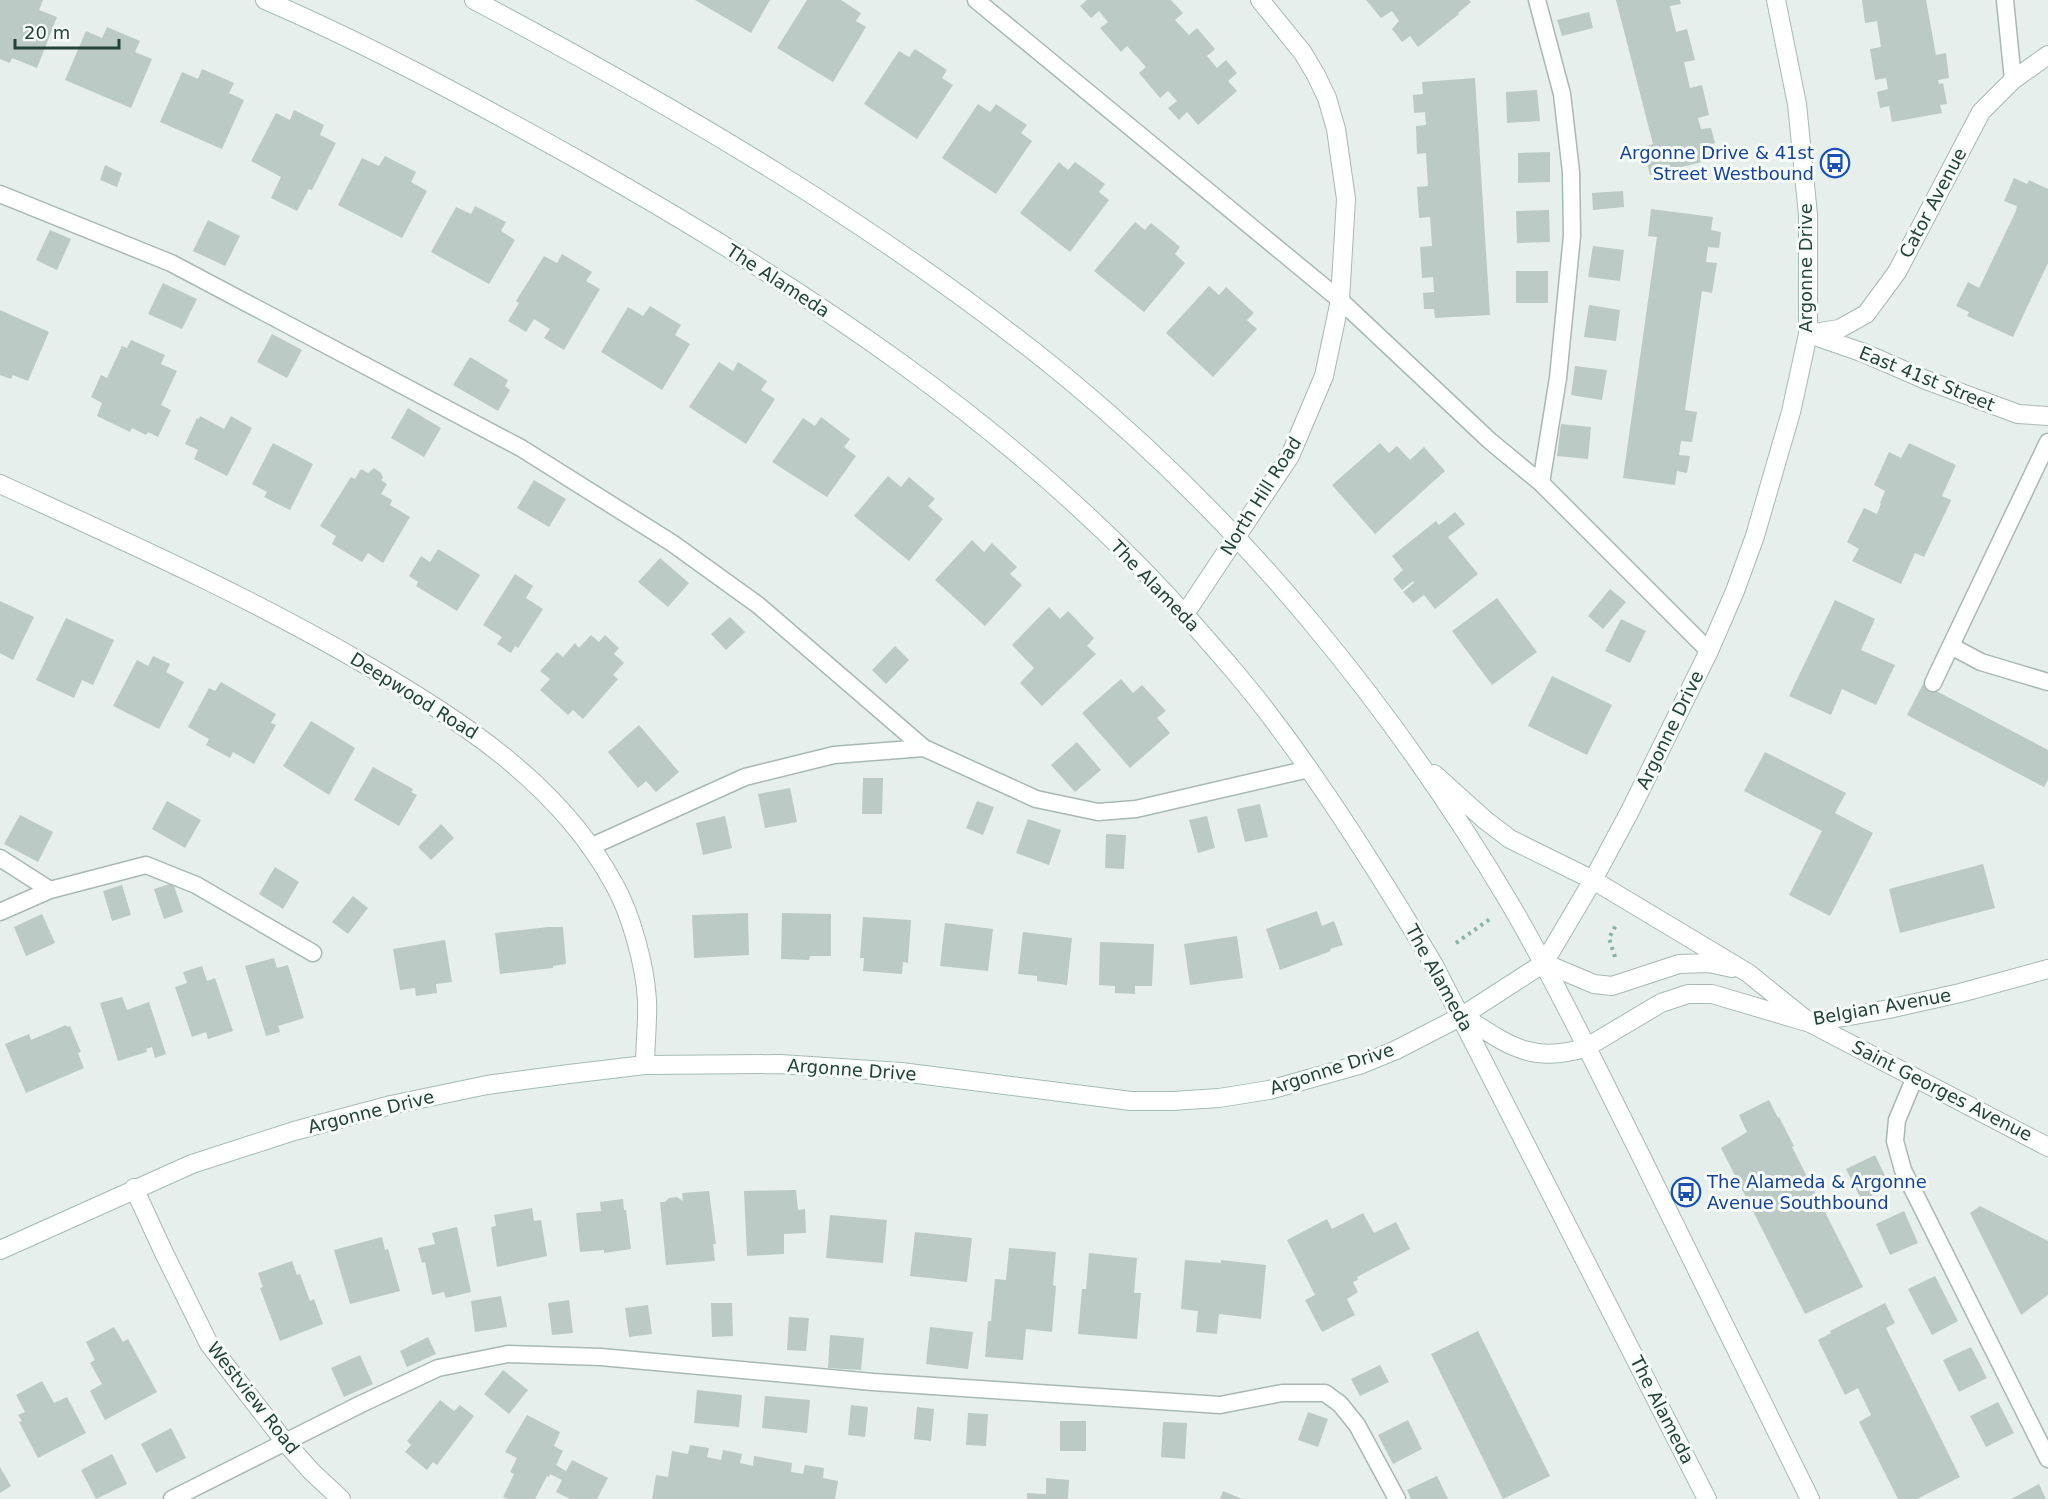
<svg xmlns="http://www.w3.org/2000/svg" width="2048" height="1499" viewBox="0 0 2048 1499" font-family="'DejaVu Sans',sans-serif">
<rect width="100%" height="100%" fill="#e6efeb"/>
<path fill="#bbcac4" d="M0 0H43L39 10 57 17 37 68 12 58 10 63 0 59Z
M695 0H770L751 33Z
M807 0H841L861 13 856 21 866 27 833 82 777 48Z
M1087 0H1171L1183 13 1175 20 1189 35 1197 28 1215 49 1207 56 1217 68 1226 60 1237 73 1228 81 1237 91 1198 125 1187 112 1179 120 1168 108 1177 101 1168 91 1160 98 1139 73 1146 67 1127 46 1121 52 1100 28 1108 22 1099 11 1091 18 1080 6Z
M1366 0H1469L1471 2 1458 13 1459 14 1418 47 1410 36 1402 42 1392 29 1399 21 1392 11 1381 18Z
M1616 0H1680L1681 4 1670 6 1676 32 1687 29 1695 60 1684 62 1690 88 1702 85 1709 115 1698 118 1701 129 1711 128 1715 143 1707 146 1710 160 1650 175 1643 147 1653 144Z
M1862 0H1926L1936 55 1946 53 1949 78 1938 80 1939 84 1943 83 1947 104 1940 105 1942 113 1892 122 1889 106 1880 108 1877 92 1888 89 1886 78 1875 80 1870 49 1881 47 1877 21 1865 23Z
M1589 12 1593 28 1562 36 1557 20Z
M107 27 140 41 135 52 152 59 131 108 65 80 86 31 102 38Z
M915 49 947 70 942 78 953 85 917 139 864 104 899 51 909 57Z
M202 69 234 83 229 93 244 100 222 149 160 122 182 72 198 79Z
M1475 78 1490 315 1435 318 1434 309H1424L1423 293 1434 292 1433 277 1422 278 1420 247 1432 246 1430 217 1419 218 1417 187 1428 186 1426 153 1417 154 1416 126 1426 125 1425 112 1414 113 1413 95 1423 94 1422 82Z
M1537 90 1540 121 1507 123 1506 92Z
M978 104 990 112 996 104 1027 125 1021 133 1032 141 996 194 942 158Z
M294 110 324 125 320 135 336 143 312 190 309 189 297 211 271 198 281 177 251 161 276 113 290 120Z
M1550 152V182L1518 183V153Z
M385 156 416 172 411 182 427 191 402 238 338 205 362 158 379 166Z
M1059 162 1068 170 1075 162 1105 184 1099 192 1109 200 1070 252 1020 213Z
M105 165 122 173 117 187 100 180Z
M2014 178 2027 184 2029 180 2048 189V263L2013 337 1967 316 1969 312 1956 306 1968 282 1979 288 2016 211 2017 206 2004 201Z
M1623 191 1624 207 1593 210 1592 193Z
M475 206 506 222 501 231 515 240 489 284 431 252 456 207 471 214Z
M1651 209 1713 217 1711 230 1721 232 1719 248 1708 247 1706 262 1717 263 1712 293 1702 291 1685 410 1697 412 1692 442 1681 441 1679 455 1690 456 1687 473 1677 471 1675 485 1623 478 1657 237 1648 236Z
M1549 210 1550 242 1517 243 1516 211Z
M208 220 240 236 225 266 193 251Z
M1135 222 1145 230 1151 223 1166 235 1180 247 1175 254 1185 263 1144 312 1094 271Z
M50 230 71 239 57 270 36 260Z
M1593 246 1624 250 1620 281 1588 277Z
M562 254 592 272 586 281 600 289 564 350 544 338 550 329 534 319 526 332 508 321 519 303 516 301 544 256 557 263Z
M1516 271H1548V303H1516Z
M163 283 197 299 182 329 148 314Z
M1209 286 1219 295 1226 287 1254 313 1247 320 1257 329 1213 377 1166 333Z
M1589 305 1620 310 1616 341 1584 337Z
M650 306 681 325 675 335 690 344 662 390 601 352 628 307 643 316Z
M0 310 49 332 28 381 13 375 11 379 0 375Z
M272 334 302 350 287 378 257 362Z
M131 340 165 355 161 364 177 371 161 405 171 410 158 437 148 432 146 435 132 428 130 432 97 416 102 403 91 397 101 375 107 378 122 346 127 348Z
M470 357 508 380 505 386 510 390 498 411 453 385Z
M719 362 733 371 738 362 767 381 761 390 775 399 746 444 689 407Z
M1575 366 1607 370 1602 400 1571 395Z
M408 408 441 428 424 457 391 438Z
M200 416 224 429 231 416 252 428 227 476 194 459 198 450 185 444 197 418 199 419Z
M821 417 850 439 844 447 856 456 827 497 772 462 803 418 815 426Z
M1561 424 1591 427 1588 459 1557 456Z
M273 443 313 464 290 510 264 497 267 492 252 484Z
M1380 443 1389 453 1397 446 1410 460 1424 447 1445 471 1375 534 1332 485Z
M1909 443 1956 465 1942 496 1951 500 1950 503 1924 557 1915 553 1901 584 1852 561 1859 549 1847 542 1864 508 1877 514 1881 504 1880 503 1885 491 1874 485 1889 452 1901 458Z
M374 468 381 473 383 478 381 480 387 484 381 494 392 500 390 505 410 517 383 563 368 553 362 562 332 544 336 536 320 526 351 477 355 479 361 469 368 473Z
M888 476 901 487 909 477 935 499 928 506 943 519 909 561 854 516Z
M534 480 566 499 549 527 517 508Z
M1455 512 1465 524 1448 537 1478 574 1435 609 1424 595 1413 603 1403 592 1414 583 1413 581 1402 590 1393 579 1403 570 1392 556 1436 521 1439 525Z
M972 540 984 552 992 543 1017 567 1010 574 1022 585 985 626 935 580Z
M438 549 480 575 457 611 416 586 418 582 409 576 421 556 430 562Z
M660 558 689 583 668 607 638 582Z
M515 574 533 586 526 598 543 609 518 648 515 646 511 653 497 644 502 637 483 625Z
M1610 589 1626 602 1603 629 1588 616Z
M1497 598 1537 652 1492 685 1452 631Z
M1835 600 1875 619 1861 650 1895 665 1876 705 1842 689 1831 715 1789 696Z
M0 601 34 617 13 660 0 653Z
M1049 607 1060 619 1068 611 1094 638 1087 646 1096 654 1042 706 1020 683 1034 668 1012 645Z
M730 617 745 632 726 650 711 634Z
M66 618 114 640 93 685 82 680 74 698 36 680Z
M1621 619 1646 631 1630 663 1605 651Z
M591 635 599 642 605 635 619 648 614 654 624 663 613 675 618 679 583 719 573 710 568 715 540 690 550 679 540 671 557 652 563 657 575 643 579 648Z
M895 646 909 660 886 684 872 670Z
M153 656 170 664 166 672 184 682 159 729 113 706 137 660 148 666Z
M1552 676 1612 705 1587 755 1528 726Z
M1121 679 1133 693 1142 685 1166 711 1157 718 1170 733 1130 768 1082 713Z
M221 682 276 714 271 723 276 725 254 764 233 752 230 758 221 753 206 745 209 739 188 727 209 688 215 691Z
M1923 684 2048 750V780L2044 787 1907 715Z
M311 721 355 748 329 795 283 766Z
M639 725 679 772 656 792 646 781 638 788 608 752Z
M1077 742 1101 770 1075 792 1051 765Z
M1765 752 1846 793 1835 813 1873 833 1830 916 1789 895 1822 831 1744 791Z
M373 767 413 789 411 792 417 795 399 826 354 800Z
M863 778H883L882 814H862Z
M790 788 797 822 765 828 758 794Z
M167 801 201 820 185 848 152 829Z
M977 801 994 807 983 835 966 828Z
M1260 804 1268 837 1245 842 1237 809Z
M20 815 53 832 38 862 4 844Z
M725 816 732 848 703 855 696 823Z
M1207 816 1215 848 1198 853 1189 820Z
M1028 819 1061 830 1049 865 1016 853Z
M441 824 454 838 431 860 418 847Z
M1106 834 1126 835 1124 869 1105 868Z
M1983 864 1995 908 1900 933 1889 889Z
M275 867 299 882 283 909 259 894Z
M173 883 183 912 164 919 154 889Z
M122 885 131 915 112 921 103 891Z
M353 896 368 908 348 934 332 922Z
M1317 911 1322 926 1334 921 1343 945 1330 949 1331 951 1280 970 1266 929Z
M748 913 749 955 694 958 692 915Z
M782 913 831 914V956H810L809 960 781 959Z
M42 914 55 943 26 956 14 927Z
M863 917 911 920 908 963 903 962 902 974 863 971 864 958H860Z
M945 923 993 929 988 971 940 966Z
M548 927H563L566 964 553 966V968L500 974 495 933Z
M1023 932 1072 938 1067 985 1037 981V976L1018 974Z
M1237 936 1243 978 1190 985 1184 944Z
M445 940 452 982 436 984 437 993 416 996 415 988 400 990 393 949Z
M1100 942 1154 944 1152 986H1135V994L1115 993V986L1099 985Z
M274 958 277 968 288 965 304 1018 278 1026 280 1032 266 1036 245 966Z
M202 966 207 981 215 978 233 1031 208 1039 206 1032 192 1037 175 987 187 983 183 972Z
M122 997 127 1010 149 1002 166 1054 155 1058 152 1047 146 1049 147 1052 118 1061 100 1003Z
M66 1025 67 1027 70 1026 81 1052 78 1053 84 1068 26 1093 5 1044 29 1034 31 1040Z
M1769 1100 1778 1118 1779 1117 1794 1146 1792 1147 1863 1287 1805 1314 1721 1148 1747 1132 1739 1115Z
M1875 1155 1890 1186 1862 1201 1846 1169Z
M796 1190 798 1210 805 1209 806 1233 784 1234V1254L747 1256 744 1191Z
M709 1191 716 1244H713L715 1261 666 1265 660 1202H665L669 1198 677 1197 683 1201 682 1193Z
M623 1199 624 1210H626L631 1249 604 1253V1250L580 1252 576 1213 601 1211 600 1202Z
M1980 1206 2048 1241V1295L2021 1315 1970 1213Z
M532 1208 534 1221 541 1220 547 1256 497 1267 491 1227 496 1226 494 1215Z
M1904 1211 1918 1243 1890 1255 1876 1224Z
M1363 1213 1374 1233 1396 1222 1410 1249 1357 1277 1358 1280 1353 1282 1358 1292 1347 1299 1355 1315 1322 1332 1305 1300 1315 1295 1287 1240 1327 1219 1332 1229Z
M830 1215 887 1220 883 1263 826 1258Z
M457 1227 471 1292 446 1298 444 1292 432 1295 425 1262 422 1263 418 1248 435 1244 432 1233Z
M915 1232 972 1238 967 1282 910 1276Z
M382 1237 385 1250 388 1249 400 1291 350 1304 334 1250Z
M1009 1248 1056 1252 1053 1285 1056 1286 1052 1332 1026 1329 1023 1360 985 1357 988 1321H991L995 1279 1006 1280Z
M1089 1253 1137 1258 1134 1293H1141L1137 1339 1078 1334 1082 1289H1086Z
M1185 1260 1221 1263V1260L1266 1265 1261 1319 1219 1314 1217 1334 1196 1332 1198 1311 1181 1309Z
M292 1261 297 1275 300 1274 310 1301 314 1299 323 1324 280 1341 260 1288 263 1287 258 1273Z
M1935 1276 1958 1321 1932 1335 1908 1289Z
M501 1296 507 1327 475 1332 471 1301Z
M569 1300 573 1333 552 1335 548 1303Z
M711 1303H732L733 1336 712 1337Z
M1885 1303 1895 1323 1886 1328 1960 1477 1917 1499H1898L1859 1422 1871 1415 1858 1388 1845 1395 1818 1340 1831 1333 1830 1331Z
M648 1305 652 1334 629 1337 625 1308Z
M789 1317 809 1318 806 1351 787 1350Z
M114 1327 123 1342 128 1339 157 1392 105 1420 90 1391 102 1384 90 1363 95 1360 86 1342Z
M930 1327 973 1332 968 1369 926 1364Z
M1478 1331 1550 1476 1503 1499 1431 1354Z
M830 1335 864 1338 861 1370 828 1368Z
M428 1337 436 1354 407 1367 400 1351Z
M1971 1347 1987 1378 1959 1392 1943 1360Z
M360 1355 373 1384 344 1397 331 1368Z
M1380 1365 1389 1382 1360 1396 1351 1379Z
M503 1370 528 1390 509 1414 484 1394Z
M42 1381 54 1403 67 1397 86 1433 38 1458 19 1422 22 1421 18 1415 25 1412 16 1395Z
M697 1390 742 1395 739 1427 694 1423Z
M765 1396 810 1400 807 1433 762 1428Z
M440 1400 454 1411 460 1405 474 1416 437 1465 433 1462 427 1470 405 1452 411 1445 407 1441Z
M1998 1402 2014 1433 1986 1447 1970 1416Z
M851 1405 868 1407 865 1437 848 1435Z
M917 1407 934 1409 931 1441 914 1439Z
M1308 1412 1328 1419 1318 1447 1298 1440Z
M968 1413 988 1414 986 1446 966 1445Z
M527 1415 560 1432 554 1446 563 1451 556 1465 566 1471 572 1460 608 1478 597 1499H570L556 1492 562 1480 550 1474 549 1477 547 1476 535 1499H508L503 1497 514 1474 510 1472 517 1458 505 1452Z
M1408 1420 1422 1449 1393 1464 1378 1435Z
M1060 1421H1086V1451H1060Z
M1163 1422 1187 1423 1185 1459 1161 1457Z
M171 1428 186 1458 156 1473 141 1444Z
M690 1445 709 1448 707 1457 721 1460 723 1450 742 1454 740 1463 753 1466 754 1456 792 1463 791 1472 803 1474 805 1465 824 1468 823 1478 838 1481 835 1499H652L656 1475 668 1477 672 1451 688 1454Z
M112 1454 127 1484 96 1499 81 1470Z
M0 1467 11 1486 0 1493Z
M1437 1476 1448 1499H1411L1407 1490Z
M1046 1478 1069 1480 1068 1499H1027V1493L1046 1494Z
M2039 1484 2046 1499H2011Z
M1223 1491 1242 1499H1220Z"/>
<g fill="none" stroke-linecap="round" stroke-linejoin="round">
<g stroke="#a8b8b2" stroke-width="19">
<path id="lane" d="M976 0 1340 300 1490 441 1541 483 1709 651
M1537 0 1562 94 1571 172 1572 236 1558 378 1541 483
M2005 0 2013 80
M0 194 171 263 521 448 672 543 758 605 924 748 1036 799 1098 812 1136 809 1309 769
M1951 646 1981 662 2048 682
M1933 683 2048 442
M590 847 745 777 834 755 924 748
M0 858 50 890 0 912
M50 890 146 865 196 885 313 953
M1915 1077 1897 1120 1895 1141 1903 1170 2048 1459
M172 1499 361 1404 438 1368 508 1354 601 1357 873 1382 1220 1405 1282 1393H1325L1340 1404 1357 1425 1397 1499"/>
</g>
<g stroke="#a8b8b2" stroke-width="20">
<path id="street" d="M1808 334 1839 329 1866 314 1897 272 1981 112 2013 80 2048 55
M1812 335 1864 353 1926 380 2018 414 2048 416
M0 484C122 540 244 594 361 662 458 719 558 781 614 884 631 914 645 965 647 1000 648 1022 645 1044 645 1065
M1185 614 1290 456 1324 376 1340 300 1346 199 1336 129 1327 98 1316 75 1303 53 1260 0
M1593 880 1748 973 1810 1023 2048 1147
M1544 963 1594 984 1612 986 1679 964 1709 963 1732 968
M1587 1047 1661 1003 1688 994H1712L1810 1023 1889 1009 1960 993 2048 969
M134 1188 164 1253 209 1344 285 1442 312 1472 341 1499"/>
</g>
<g stroke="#a4bbb3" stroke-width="20">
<path id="secondary" d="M265 0C374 47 478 104 582 162 802 286 1018 428 1187 617 1218 652 1249 687 1277 725 1334 801 1385 883 1434 965L1707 1499
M474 0C681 110 885 229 1067 378 1245 525 1395 709 1512 907 1557 985 1596 1066 1636 1146 1694 1264 1752 1381 1810 1499
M1434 774 1485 820 1510 839 1593 880
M1463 1016C1508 1045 1532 1065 1587 1047
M0 1250 192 1164 294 1131 391 1105 487 1085 569 1074 645 1065 780 1064 901 1072 1131 1101H1172L1219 1098 1269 1090 1362 1064 1396 1050 1462 1016 1544 963 1593 880 1630 811 1709 651 1735 591 1755 536 1791 412 1808 334V215L1797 104 1776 0"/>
</g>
<path stroke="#86b3a5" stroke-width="4" stroke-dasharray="3 4.5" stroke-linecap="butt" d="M1456 943 1490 919
M1615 957 1609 938 1616 925"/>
<use href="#lane" stroke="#fff" stroke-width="16"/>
<use href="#street" stroke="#fff" stroke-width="18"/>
<use href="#secondary" stroke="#fff" stroke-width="18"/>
</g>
<defs>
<g id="bus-ring" transform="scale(1.5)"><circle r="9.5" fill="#f7fbf9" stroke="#1a4fb4" stroke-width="1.5"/><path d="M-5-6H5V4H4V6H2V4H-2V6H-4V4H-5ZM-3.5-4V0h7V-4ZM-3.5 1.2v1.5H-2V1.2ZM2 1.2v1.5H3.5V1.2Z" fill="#1a4fb4"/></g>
</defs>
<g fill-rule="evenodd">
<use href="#bus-ring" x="1835" y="163"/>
<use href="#bus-ring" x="1686" y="1192"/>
</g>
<g text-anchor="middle" stroke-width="6" stroke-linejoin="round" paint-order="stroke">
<g font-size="18" fill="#164399" stroke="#f7fbf9" text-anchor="end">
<text x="1814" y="159">Argonne Drive &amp; 41st<tspan x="1814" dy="21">Street Westbound</tspan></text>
<text x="1707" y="1188" text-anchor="start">The Alameda &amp; Argonne<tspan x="1707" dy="21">Avenue Southbound</tspan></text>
</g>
<g font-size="18" fill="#24423a" stroke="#f7fbf9">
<text transform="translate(1933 203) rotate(-62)" y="6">Cator Avenue</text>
<text transform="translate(1806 268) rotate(-90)" y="6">Argonne Drive</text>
<text transform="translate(778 281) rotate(33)" y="6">The Alameda</text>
<text transform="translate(1927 379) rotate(22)" y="6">East 41st Street</text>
<text transform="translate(1261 496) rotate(-58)" y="6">North Hill Road</text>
<text transform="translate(1155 586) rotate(46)" y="6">The Alameda</text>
<text transform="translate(414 696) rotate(32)" y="6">Deepwood Road</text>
<text transform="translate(1670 730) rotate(-64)" y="6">Argonne Drive</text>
<text transform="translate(1439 978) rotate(61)" y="6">The Alameda</text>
<text transform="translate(1882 1007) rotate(-10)" y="6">Belgian Avenue</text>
<text transform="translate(1332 1069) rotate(-18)" y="6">Argonne Drive</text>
<text transform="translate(852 1070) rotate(4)" y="6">Argonne Drive</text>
<text transform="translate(1942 1091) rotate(27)" y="6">Saint Georges Avenue</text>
<text transform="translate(371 1112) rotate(-14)" y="6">Argonne Drive</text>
<text transform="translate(253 1398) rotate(52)" y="6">Westview Road</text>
<text transform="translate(1662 1410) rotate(63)" y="6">The Alameda</text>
</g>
</g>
<path d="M15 39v9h104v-9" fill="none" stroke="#24423a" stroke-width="3"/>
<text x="24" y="39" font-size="18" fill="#24423a" stroke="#f7fbf9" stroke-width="4.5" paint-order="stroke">20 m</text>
</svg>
